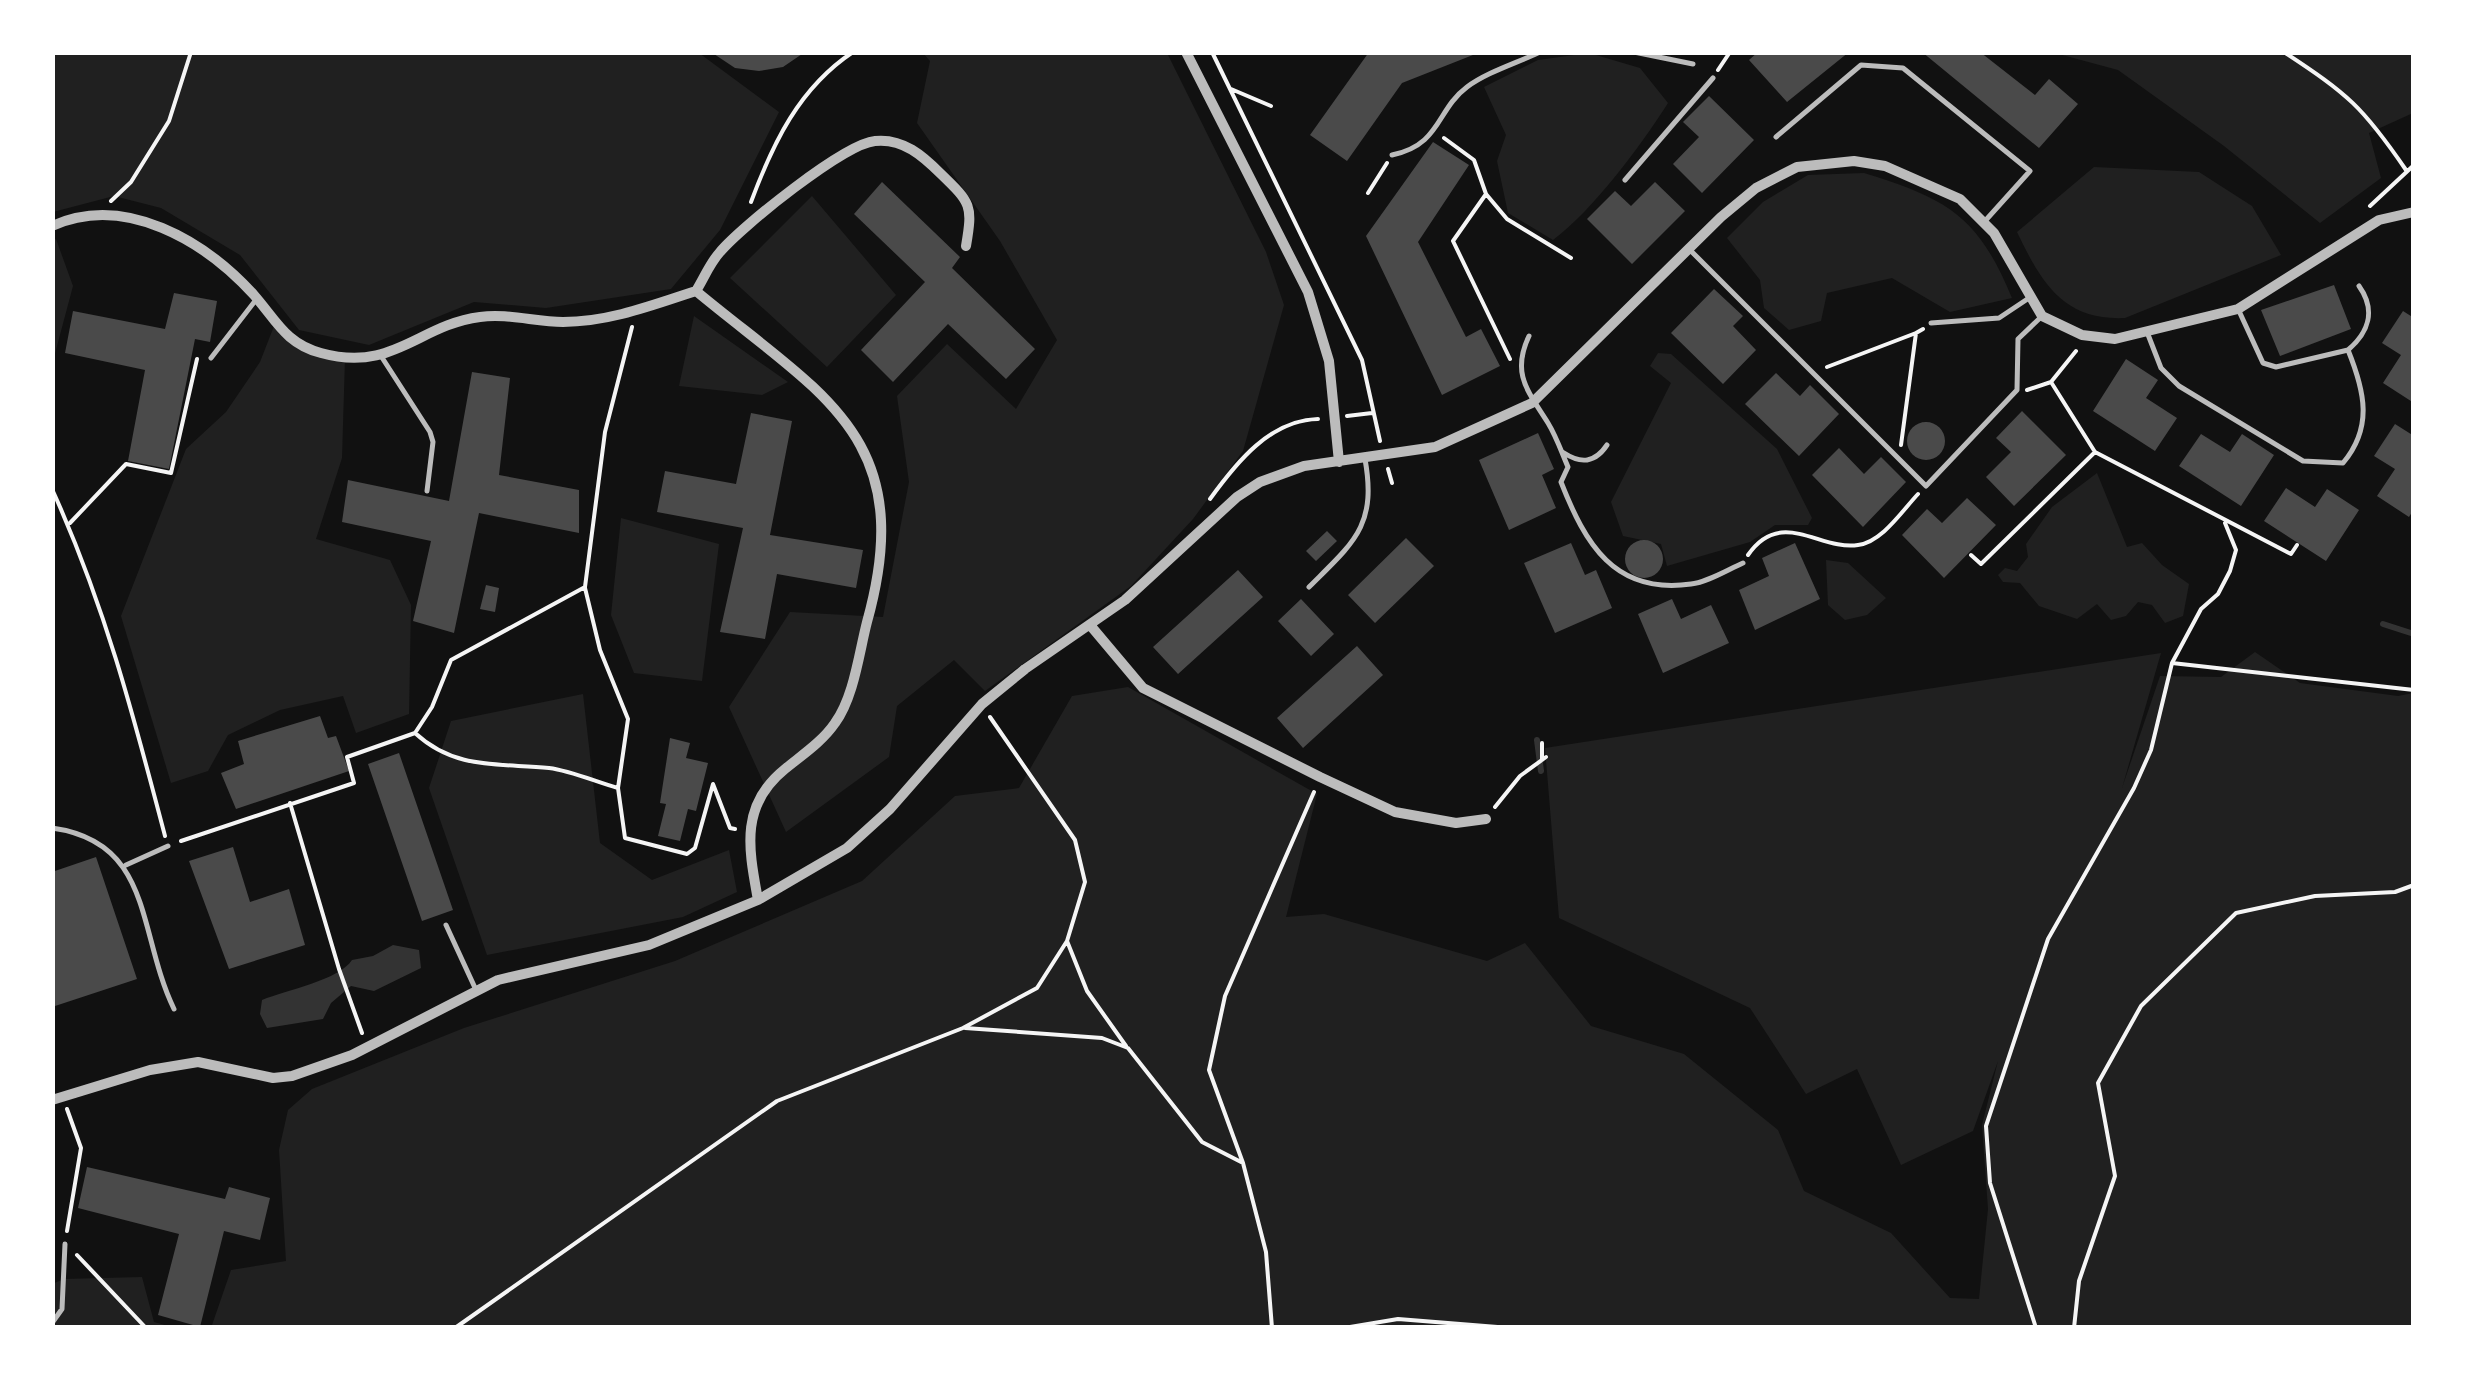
<svg xmlns="http://www.w3.org/2000/svg" width="2466" height="1380" viewBox="0 0 2466 1380" font-family="Jost,sans-serif">
<rect width="100%" height="100%" fill="#111"/>
<path fill="#202020" d="M53 53H699L779 112 720 230 671 289 546 308 474 302 369 345 299 330 240 255 161 208 114 196 53 212Z
M923 53H1167L1266 252 1284 305 1243 451 1193 519 1131 586 985 691 954 660 897 706 889 757 786 832 729 707 790 612 883 617 909 482 897 396 947 344 1016 409 1057 340 1000 241 917 123 930 61Z
M1589 53 1640 68 1668 103C1640 147 1593 210 1553 240L1508 213 1497 161 1506 135 1484 87 1538 60Z
M2055 53H2413V113L2369 133 2381 178 2320 223 2224 146 2118 70Z
M2094 167 2199 172 2252 206 2281 255 2125 318C2063 321 2041 282 2017 232Z
M1864 173C1948 199 1978 216 2012 298L1950 312 1892 278 1827 293 1821 321 1789 330 1764 308 1760 280 1727 238 1763 202 1808 175Z
M812 196 896 295 827 367 730 278Z
M56 239 73 286 53 361 52 241Z
M694 316 788 382 762 395 679 386Z
M276 321 295 343 345 358 342 458 316 539 390 560 411 605 409 714 356 733 343 696 280 710 228 735 208 771 171 783 121 616 186 449 226 412 260 362Z
M1658 353 1671 354 1777 449 1812 518 1808 525H1775L1750 542 1667 566 1661 544 1623 536 1611 502 1671 383 1650 366Z
M2097 473 2127 547 2142 543 2162 565 2189 584 2183 616 2165 623 2152 605 2138 602 2126 616 2111 620 2097 604 2077 619 2039 606 2020 583 2003 582 1998 575 2005 568 2017 571 2028 557 2026 544 2052 507Z
M621 518 719 544 702 681 634 673 611 615Z
M1826 560 1848 563 1886 598 1867 615 1845 620 1828 605Z
M2255 652 2300 683 2398 696 2413 693V1327L211 1328 231 1270 286 1261 279 1150 288 1110 312 1089 464 1028 675 961 862 881 955 796 1019 788 1072 696 1128 687 1317 794 1286 917 1324 914 1487 961 1525 943 1591 1026 1684 1054 1778 1130 1804 1191 1891 1233 1950 1298 1979 1299 1988 1209 1982 1125 1998 1061 1973 1131 1901 1165 1857 1069 1806 1094 1750 1008 1559 918 1545 748 2161 653 2122 788 2160 676 2221 677Z
M583 694 600 843 652 880 729 850 737 892 683 917 487 955 429 788 451 721Z
M142 1277 154 1322 172 1327H53L52 1284 64 1279Z"/>
<path fill="#333" d="M393 945 419 950 421 968 374 991 351 986 331 1003 323 1019 267 1028 260 1014 262 1000C287 990 339 980 352 960L373 956Z"/>
<g fill="none" stroke-linecap="round" stroke-linejoin="round">
<path stroke="#333" stroke-width="6" d="M2383 624 2414 634
M1537 740 1541 771"/>
</g>
<path fill="#4a4a4a" d="M711 52H805L783 67 759 71 735 68Z
M1369 52 1478 53 1402 83 1347 161 1310 135Z
M1758 52 1788 54 1849 52 1787 102 1749 60Z
M1922 52H1980L2035 95 2049 79 2078 104 2039 148Z
M1709 96 1754 140 1702 193 1673 164 1699 137 1683 122Z
M1433 142 1469 165 1418 242 1466 337 1481 329 1500 366 1442 395 1366 236Z
M882 182 960 257 952 268 1035 349 1006 379 948 324 893 382 861 350 925 282 854 214Z
M1655 182 1685 211 1632 264 1587 219 1615 191 1631 206Z
M2334 285 2351 329 2280 356 2261 310Z
M1714 289 1743 316 1733 326 1756 350 1723 384 1671 333Z
M174 293 217 301 210 342 195 339 169 469 128 461 145 370 65 353 73 311 165 329Z
M2403 311 2414 318V403L2383 383 2401 355 2382 343Z
M2126 359 2158 380 2146 398 2177 418 2155 451 2093 411Z
M472 372 510 378 499 475 579 490V533L479 513 454 633 413 621 431 541 342 522 348 480 449 501Z
M1776 373 1800 396 1810 385 1839 414 1799 456 1745 404Z
M2022 411 2066 455 2014 506 1986 477 2011 452 1996 438Z
M751 413 792 421 770 535 863 550 856 588 777 574 765 639 720 632 743 528 657 512 665 471 736 484Z
M1907 441a19 19 0 1 1 38 0a19 19 0 1 1-38 0Z
M2395 424 2414 436V509L2409 517 2377 496 2395 469 2374 456Z
M1538 433 1554 469 1542 475 1556 508 1509 530 1479 460Z
M2201 434 2230 452 2242 434 2274 455 2241 506 2179 466Z
M1839 448 1864 474 1881 457 1906 482 1863 527 1812 475Z
M2286 488 2315 507 2327 489 2359 510 2326 561 2264 521Z
M1967 498 1996 525 1944 578 1902 535 1927 509 1942 523Z
M1327 531 1337 541 1316 561 1306 551Z
M1406 538 1434 566 1375 623 1348 595Z
M1625 559a19 19 0 1 1 38 0a19 19 0 1 1-38 0Z
M1571 543 1585 575 1596 570 1612 608 1555 633 1524 563Z
M1795 543 1820 599 1755 630 1739 590 1769 576 1762 558Z
M1238 570 1263 597 1178 674 1153 647Z
M486 585 499 588 495 612 480 609Z
M1301 599 1334 634 1311 656 1278 621Z
M1672 599 1681 619 1711 605 1729 643 1663 673 1638 614Z
M1357 646 1383 675 1303 748 1277 718Z
M320 716 328 738 336 736 349 771 236 809 221 773 244 764 238 741Z
M670 738 690 743 686 758 708 763 696 811 688 809 680 841 658 836 666 804 660 803Z
M399 753 453 910 422 921 368 764Z
M233 847 250 902 289 889 305 945 229 969 189 861Z
M96 857 137 979 52 1007V872Z
M87 1167 225 1199 229 1187 270 1198 260 1240 224 1231 200 1327 158 1315 179 1234 78 1208Z"/>
<g fill="none" stroke-linecap="round" stroke-linejoin="round">
<path stroke="#f5f5f5" stroke-width="4" d="M1212 52 1362 360 1380 441
M2284 52C2348 94 2363 107 2406 170
M1718 70 1730 52
M1231 89 1271 106
M1444 138 1474 160 1486 194 1507 219 1571 258
M2413 165 2414 152
M1368 193 1387 163
M1486 194 1453 241 1510 359
M111 201 131 182 169 121 191 52
M751 202C773 143 799 88 853 52
M2370 206 2414 165
M1827 367 1916 333
M2027 390 2051 382 2076 351
M1347 416 1372 413
M1901 445 1916 333 1923 329
M2095 452 2291 554 2297 545
M1388 469 1392 483
M52 489C105 606 133 714 165 836
M1210 499C1236 463 1270 420 1318 419
M70 523 126 464 171 473 197 359
M1748 555C1781 507 1820 551 1858 545 1882 542 1902 511 1918 494
M1971 555 1981 564 2095 452 2051 382
M2172 663 2414 690
M415 733C455 770 498 763 549 768 572 771 596 782 618 788L628 719 600 650 585 588
M1542 743V760
M618 788 625 838 687 854 695 848 713 784 730 828 735 829
M290 803 339 969 362 1033
M1495 807 1520 776 1546 757
M181 841 354 783 347 757 415 733 432 707 451 660 585 587 605 432 632 327
M1067 941 1087 991 1126 1046
M965 1028 1102 1038 1128 1048 1202 1142 1243 1163
M67 1231 81 1148 67 1109
M77 1255 146 1328
M455 1328 777 1101 963 1028 1037 988 1067 941 1085 882 1075 840 990 717
M1272 1328 1266 1252 1243 1163 1209 1070 1225 996 1314 792
M1344 1328 1398 1319 1510 1328
M2036 1328 1990 1183 1986 1126 2048 939 2134 788 2151 750 2172 663 2201 609 2218 594 2230 571 2236 550 2225 523
M2074 1328 2079 1281 2115 1176 2098 1083 2141 1006 2236 913 2315 896 2395 892 2414 885"/>
<path stroke="#bcbcbc" stroke-width="5" d="M1634 52 1693 64
M1776 137 1861 65 1903 68 2030 171 1985 221
M1392 155C1441 145 1436 110 1467 87 1487 72 1517 63 1540 52
M1625 180 1713 78
M1690 250 1926 486 2017 390 2018 339 2040 318
M1931 323 1999 318 2029 298
M2147 332 2161 368 2179 386 2303 461 2343 463C2373 427 2365 392 2348 350L2276 367 2263 363 2239 311
M1529 336C1511 374 1528 391 1548 423 1556 436 1562 453 1568 467L1561 482C1585 543 1614 595 1691 584 1708 582 1727 570 1743 563
M2348 350C2369 332 2376 310 2359 286
M381 356 430 432 433 442 427 491
M211 358 255 301
M1564 453C1581 464 1595 463 1607 445
M1309 587C1354 542 1377 526 1365 459
M52 828C154 842 137 933 174 1009
M126 865 168 846
M446 925 476 990
M52 1323 62 1309 65 1244"/>
<path stroke="#bcbcbc" stroke-width="10" d="M1186 52 1308 292 1329 361 1339 462
M52 226C125 193 205 241 254 295 276 320 286 344 321 353 393 373 418 325 480 317 507 313 536 322 563 322 609 322 653 305 696 291 821 395 919 436 867 622 859 653 854 697 835 723 822 742 802 755 785 769 739 806 749 850 758 900
M696 291C704 278 710 263 720 252 742 226 844 144 875 141 903 138 923 156 941 174 971 203 973 205 966 246
M1090 625 1143 688 1320 777 1395 812 1456 823 1486 819
M52 1100 150 1070 198 1062 273 1078 292 1076 352 1055 498 980 649 945 758 900 847 848 890 809 982 704 1025 669 1125 600 1237 497 1260 482 1304 466 1435 447 1532 403 1721 217 1756 188 1797 167 1854 161 1885 166 1960 199 1994 233 2042 316 2082 335 2115 339 2238 309 2379 220 2414 212"/>
</g>
<rect width="2466" height="1380" fill="none" stroke="#ffffff" stroke-width="110"/>
</svg>
